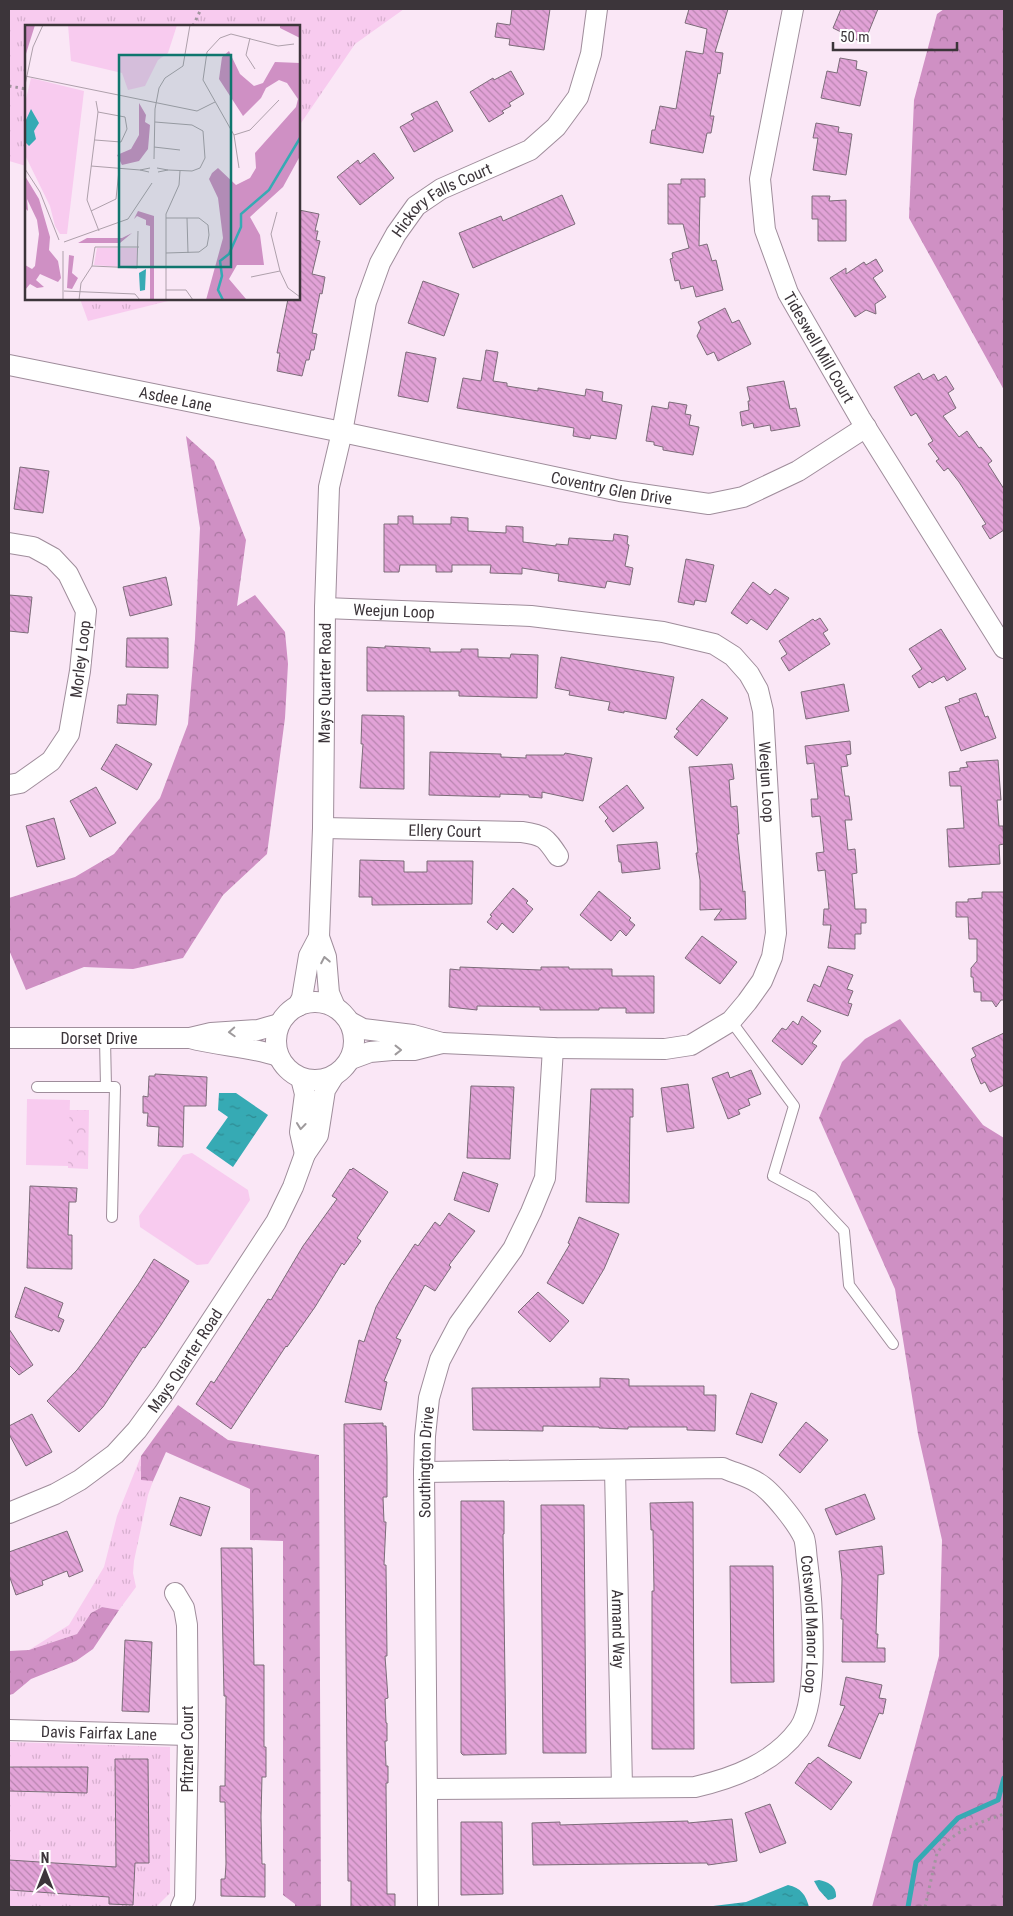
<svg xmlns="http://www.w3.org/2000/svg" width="1013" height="1916" viewBox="0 0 1013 1916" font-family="'Roboto Condensed',sans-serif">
<defs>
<pattern id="grass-tufts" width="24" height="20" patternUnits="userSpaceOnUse" patternTransform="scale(1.25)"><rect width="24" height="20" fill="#f8cbef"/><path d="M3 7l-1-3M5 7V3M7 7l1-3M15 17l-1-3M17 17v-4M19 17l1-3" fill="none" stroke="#d6afce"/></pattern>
<pattern id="forest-crowns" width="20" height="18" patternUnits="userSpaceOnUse" patternTransform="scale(1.25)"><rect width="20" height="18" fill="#cf90c4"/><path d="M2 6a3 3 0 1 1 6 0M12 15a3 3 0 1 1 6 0" fill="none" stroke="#a976a0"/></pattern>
<pattern id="park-crowns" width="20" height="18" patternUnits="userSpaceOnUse" patternTransform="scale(1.25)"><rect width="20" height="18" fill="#f8cbef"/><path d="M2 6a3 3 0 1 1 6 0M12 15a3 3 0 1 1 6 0" fill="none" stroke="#d6afce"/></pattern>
<pattern id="water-ripples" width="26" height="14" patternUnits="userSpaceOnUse" patternTransform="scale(1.25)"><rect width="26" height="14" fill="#36aab4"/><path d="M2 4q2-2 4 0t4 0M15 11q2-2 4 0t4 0" fill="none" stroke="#2f8b93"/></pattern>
<pattern id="building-back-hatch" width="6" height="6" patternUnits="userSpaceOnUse" patternTransform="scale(1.25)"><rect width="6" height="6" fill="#e2a2d7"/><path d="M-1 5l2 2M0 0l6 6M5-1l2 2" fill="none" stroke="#b885af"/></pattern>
</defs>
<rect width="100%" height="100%" fill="#fae7f6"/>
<path fill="url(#grass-tufts)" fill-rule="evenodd" d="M9 9H404L355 44 299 126V26H26V166L9 161Z
M80 299H176L88 321Z
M141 1456 145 1476 153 1481 148 1495 134 1561 133 1573 136 1587 119 1610 102 1607 91 1613 77 1634 29 1650 69 1625 104 1567 117 1516Z
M9 1742 170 1747V1893L156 1907H9V1891H17L19 1861 9 1860V1791H13V1766H9ZM116 1759 148 1760V1786ZM23 1767 50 1768V1793L22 1792ZM60 1767H87L59 1792ZM116 1798H149V1825ZM117 1837H149V1863H117ZM24 1861 59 1863 57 1893 22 1891ZM64 1863 98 1865 97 1896 62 1894Z"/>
<path fill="url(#forest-crowns)" d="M944 9H1004V390L909 218 914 100 937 14Z
M186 436 214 461 246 540 237 606 255 595 285 632 288 664 285 718 267 854 223 895 183 958 133 969 84 967 26 990 9 950V898L75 877 114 854 160 798 188 724 195 639 200 528Z
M900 1019 983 1125 1004 1138V1907H872L939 1656 942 1540 918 1434 895 1289 819 1118 842 1062 865 1039Z
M178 1405 228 1440 319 1455 321 1907H295V1904L283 1895V1541L250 1540V1489L166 1452 153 1481 141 1480V1456Z
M102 1607 119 1610 93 1649 76 1661 31 1679 13 1694 9 1695V1651L29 1650 77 1634 91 1613Z"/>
<path fill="url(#park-crowns)" d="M68 1110H89L88 1169 68 1168Z"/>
<path fill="#f8cbef" d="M27 1099 70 1100 68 1166 26 1165Z
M192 1153 248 1190 250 1200 208 1264 197 1265 140 1227 139 1216 183 1155Z"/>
<path fill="url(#water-ripples)" d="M219 1093H236L268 1115 233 1167 206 1148 228 1117 218 1110Z
M819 1880C828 1882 837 1886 836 1897L833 1899 828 1900 819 1890 814 1881Z
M788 1885C801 1888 806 1895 809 1907H705L746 1902Z"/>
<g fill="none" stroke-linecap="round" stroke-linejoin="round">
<path stroke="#36aab4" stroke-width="5" d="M908 1907 916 1862 958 1818 998 1800 1004 1778"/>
</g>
<path fill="url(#building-back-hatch)" stroke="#7c6c79" d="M512 9H550L544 50 509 45 510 39 495 37 497 23 510 25Z
M689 9H728L715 52 723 53 720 74 718 73 710 116H714L711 133H707L703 153 650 143 652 130H655L660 106 676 109 686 51 703 54 707 29 685 23Z
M841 9H878L865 41 862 40 861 42 833 28Z
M840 58 857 61 856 69 867 72 860 106 821 98 827 71 837 73Z
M511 71 524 94 509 103 511 106 502 111 504 113 489 122 470 92 493 78 494 80Z
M437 101 453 131 414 152 400 127 414 119 411 114Z
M816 123 839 127 838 132 852 134 846 175 813 170 818 138H813Z
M374 153 394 178 360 205 337 177 358 160 360 164Z
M681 179H705V197H700L699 246 707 244 712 261 716 260 723 290 696 297 693 286 681 289 679 280 675 281 670 259 673 258 672 253 689 248 683 224H668V184H681Z
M562 195 575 224 473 268 459 233 501 216 503 221Z
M812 196H830L829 201 846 200V241H818V219H812Z
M299 210 319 214 315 231H318L316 240 320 241 312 274 325 277 322 294 320 293 312 333 317 334 314 350H311L309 360H306L302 376 277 371 280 353H277L288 299H299Z
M876 259 883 271 873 278 886 297 875 304 876 314 866 310 855 317 830 278 846 268V274L864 262 866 265Z
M423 281 459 294 444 336 408 323Z
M725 308 732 323 739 320 751 344 718 361 714 352 707 355 697 336 701 328 698 322Z
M486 350 498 352 493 381 507 383V386L538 391V388L585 396 586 389 603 392 602 401 622 405 616 439 591 435 590 439 573 436 574 428 457 408 463 378 481 381Z
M406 352 436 358 428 402 398 396Z
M919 373 923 380 934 374 938 381 946 376 954 389 948 393 956 408 943 416 959 437 967 431 979 448 981 447 992 461 988 464 1004 489V530L990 539 982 526 986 524 959 482 948 468 944 471 936 461 939 459 928 444 933 441 916 413 911 416 894 387Z
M784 381 790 409 796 408 800 426 771 431 770 425 754 428 753 423 742 426 740 412 749 410 748 401H750L747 387Z
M669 402 687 405 685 414 691 415 689 425 699 427 693 455 663 450V447L654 445V442L646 441 652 406 668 409Z
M20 467 49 471 43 513 14 509Z
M398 516H413V524H451V517L468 518V531L506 533V526L523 527V542L556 546V544L568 545 569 538 613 541 614 534 628 536 627 544 629 545 625 566 633 568 630 585 607 581 605 588 558 581 559 574 522 568V574L490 573 491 565H452V572H436V565H400L399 572H384V524H398Z
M686 559 714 565 706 602 695 600 694 605 678 602Z
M166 577 172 605 130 616 123 587Z
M753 582 770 595 775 589 789 598 767 630 751 619 747 624 731 613Z
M9 595 32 597 28 633 9 631Z
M820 618 828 630 823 633 830 644 789 671 781 658 787 654 779 641 813 619 815 621Z
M941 629 966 669 947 681 944 676 932 683 930 681 919 688 912 676 922 669 909 649Z
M127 638H168V668L126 667Z
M385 646 430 648V652H461V649H478V657L510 658 511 654 538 655 537 698 459 696V691H367V647L385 648Z
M561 657 674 677 666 719 624 711V713L608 710 610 702 569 695 570 691 555 688Z
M844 684 849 711 806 719 801 692Z
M976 693 985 717 988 716 996 738 961 751 945 707 960 702 959 699Z
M127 694 158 695 156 725 117 723 118 705H126Z
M702 699 728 718 697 756 674 737 679 731 676 729Z
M362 715 404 716V789L360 788 363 744H361Z
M850 741 851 754 846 755 848 766 841 767 845 796H849L852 820H845L848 850 855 849 857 873 852 874 855 909H866V923H861V934H855V949L828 948 831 925H823L824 909H829L825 870 818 871 816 853 824 852 820 816 812 817 811 799H818L814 763 807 764 805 746Z
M116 744 152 764 137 790 101 769Z
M430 752 501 754V757L526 758V755H564L565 753 592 758 583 801 542 792V798L529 797V795L500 794V797L429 795Z
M998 760 1001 800H997L999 826H1003L1004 844 999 845 1000 864 949 867 947 829 964 828 961 786H950L949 772 960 771V768L968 767 966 762Z
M732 764 734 779 729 780 731 807 737 806 739 834H737L743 892 745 891 746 919 714 920 722 909 700 910V880L696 853H698L689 767Z
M627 785 644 808 613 832 605 821 608 818 599 807Z
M96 787 116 823 90 837 70 801Z
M54 818 65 859 37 867 26 826Z
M657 842 660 869 622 873 621 862H619L617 845Z
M360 860 404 861V872H427V861H473L472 904 372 905V897H359Z
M513 888 528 901 526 903 533 909 513 933 502 923 497 930 487 922 492 916 490 915Z
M599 891 631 918 629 920 635 925 626 936 620 930 611 941 580 915Z
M982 892H1004V1000H1001L996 1007 992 1001H981V992H974L973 977H971V968L977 961V939H969L968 917H956V902H968V899L982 898Z
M702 936 737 962 720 984 685 958Z
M828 966 853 975 847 989 853 991 848 1003 852 1004 848 1016 807 1001 814 984 820 987Z
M460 967 541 970V967H569V969H612V976H654V1013H626V1008H599V1010H540V1007L477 1006V1010L449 1007 450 969 460 970Z
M802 1016 821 1031 812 1043 817 1046 802 1065 772 1041 782 1028 786 1030 793 1021 798 1025Z
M1004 1033V1085L990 1092 985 1082 981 1084 974 1068 971 1059 976 1056 972 1048Z
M751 1070 761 1094 748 1099 750 1105 738 1110 740 1114 728 1119 712 1078 728 1072 730 1078Z
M155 1074 207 1077 206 1106H184L183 1147 158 1146 159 1127 147 1126 148 1113H143V1096L148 1097 149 1076H155Z
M688 1084 694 1128 667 1132 661 1088Z
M471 1086 514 1087 510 1159 467 1158Z
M591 1089H633V1117H630L629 1203 586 1202Z
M353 1168 388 1192 357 1238 361 1241 344 1265 342 1263 315 1307 287 1347 286 1346 231 1429 196 1404 211 1381 214 1383 268 1299 271 1300 303 1246 337 1199 332 1196 350 1169 351 1170Z
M463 1172 498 1184 489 1212 454 1200Z
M30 1186 77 1188 76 1202H69L68 1235H72V1269L27 1268Z
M449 1213 475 1231 449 1265 451 1267 435 1291 425 1285 396 1338 401 1340 384 1381 387 1382 381 1410 345 1402 359 1340 364 1342 376 1307 390 1282 415 1244 418 1246 435 1222 440 1226Z
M579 1217 619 1234 604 1269 583 1304 547 1283 570 1244 568 1243Z
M154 1259 189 1281 161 1325 145 1348 143 1347 103 1407 79 1432 47 1401 77 1370 98 1342 139 1283Z
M25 1287 63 1303 58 1317 64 1320 59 1332 53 1329 52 1331 15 1317Z
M538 1292 569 1321 550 1342 518 1312Z
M9 1329 33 1365 19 1375 9 1365Z
M600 1378 629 1379V1386H704V1395H716L715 1431 687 1430V1427H628V1429L599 1428V1427L543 1426V1431L473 1430 472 1388 600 1387Z
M751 1393 777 1403 762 1443 736 1434Z
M32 1414 52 1452 26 1466 9 1434V1426Z
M806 1422 828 1440 800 1473 779 1455Z
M383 1423V1426H386L387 1458V1497H383L384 1522H386L384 1565H386L387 1656H385L388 1698 385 1699 386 1723H387V1741H385L386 1766H388V1783H386L387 1894H395V1907H351V1881H348L344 1424Z
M865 1494 875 1519 836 1535 825 1509Z
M180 1497 210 1507 201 1536 170 1525Z
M461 1501H504V1534H503L506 1754 463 1755 461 1753Z
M693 1502 694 1749H652V1591H654L653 1530H651L650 1503Z
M541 1505H584L586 1753H543Z
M67 1531 83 1571 69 1577 67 1571 42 1581 43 1585 16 1595 9 1575V1552Z
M882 1546 884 1574 878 1575 876 1634H878L877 1648H885V1662H842L843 1619H841L842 1579 839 1551Z
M221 1548H252L254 1665H264V1747H266V1777H262L261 1817 262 1864H265V1897L221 1896V1879H225L226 1864 225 1802H220V1786H225L226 1696H224Z
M730 1566H773L774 1682 731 1683Z
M125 1640 152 1642 149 1712 122 1711Z
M846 1677 882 1685 879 1698 886 1699 883 1714 879 1713 860 1759 828 1746 845 1706 840 1705Z
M818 1757 852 1782 831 1810 795 1783 809 1763 810 1764Z
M115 1759H148L149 1863H135L133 1905 109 1904V1897L9 1890V1860L116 1867Z
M9 1767H88L87 1793 9 1791Z
M770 1804 786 1843 760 1853 745 1813Z
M732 1819 737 1861 708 1865 707 1863 533 1865 532 1823 560 1822V1825L688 1821V1823Z
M461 1822H502L503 1894 461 1895Z"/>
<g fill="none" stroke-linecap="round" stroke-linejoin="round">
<g stroke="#9f8d9b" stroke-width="12">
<path id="lane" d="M731 1021 794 1106 773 1176 812 1197 844 1231 849 1285 893 1344
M105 1039 106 1087H115L112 1217
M37 1087H106"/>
</g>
<g stroke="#9f8d9b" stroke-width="22">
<g id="street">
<path id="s1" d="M793 9 760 179 765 230 788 293 860 418 1004 648"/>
<path id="s2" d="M9 365 342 432 620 491 709 504 743 497 798 471 866 427"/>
<path d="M9 543 33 547 53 558 68 574 86 611 80 671 69 734 51 761 20 783 9 785"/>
<path id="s3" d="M325 608 531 616 663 632 714 644 733 656 749 674 758 690 763 711 776 933 772 957 762 981 747 1002 731 1021 691 1045 665 1049 553 1048 442 1043"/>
<path id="s4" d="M323 828 522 832C544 835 546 838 558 856"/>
<path id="s5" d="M319 937 323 828 325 608 329 487 342 432 366 302 380 263 396 234 416 206 441 189 530 150 556 127 578 97 591 54 597 9"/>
<circle cx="315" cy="1041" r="39"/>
<path d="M298 1006 302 998 309 956 319 937 326 957 329 993 335 1007"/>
<path d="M350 1022 363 1029 413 1035 442 1043 414 1050H392L370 1052 351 1059"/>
<path id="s6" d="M9 1038H190"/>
<path d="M278 1056C249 1046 219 1046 190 1038L211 1033 258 1030 279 1024"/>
<path d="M301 1078 305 1094 300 1132 305 1154 318 1135 325 1090 333 1077"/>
<path id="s7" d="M615 1470 622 1787"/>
<path id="s8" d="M424 1472 723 1468C734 1473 748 1476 758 1483 772 1491 797 1523 804 1538 806 1544 806 1553 807 1560 812 1597 820 1699 799 1729 774 1763 734 1778 695 1787L428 1789"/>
<path id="s9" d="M9 1513 55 1494 80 1480 115 1454 137 1430 164 1393 276 1222 293 1187 305 1154"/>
<path d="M175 1593 184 1608 187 1625 188 1735 185 1898 181 1907"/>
<path id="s10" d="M9 1730 188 1735"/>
<path id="s11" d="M428 1907 424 1472 425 1436 429 1398 440 1360 459 1324 513 1249 531 1212 545 1178 553 1048"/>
</g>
</g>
<path stroke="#a395a0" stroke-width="3" stroke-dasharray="2.5 4" stroke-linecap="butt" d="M193 26 201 9
M9 86 26 89
M925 1907 937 1853C953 1830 979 1823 1004 1814"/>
<use href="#lane" stroke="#fff" stroke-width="10"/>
<use href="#street" stroke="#fff" stroke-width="20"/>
</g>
<defs><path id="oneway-chevron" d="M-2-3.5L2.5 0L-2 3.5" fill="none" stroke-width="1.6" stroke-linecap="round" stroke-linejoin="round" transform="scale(1.25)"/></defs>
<g stroke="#9e9a9c">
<use href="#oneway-chevron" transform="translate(325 960) rotate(-101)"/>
<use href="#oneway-chevron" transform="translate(232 1032) rotate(177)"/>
<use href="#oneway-chevron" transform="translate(398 1050)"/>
<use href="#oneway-chevron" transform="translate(301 1126) rotate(96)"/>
</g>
<g text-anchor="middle" stroke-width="4" stroke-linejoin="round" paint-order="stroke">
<g font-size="16" fill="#3c353a" stroke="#fff">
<text dy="6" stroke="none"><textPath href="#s5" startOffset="772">Hickory Falls Court</textPath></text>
<text dy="6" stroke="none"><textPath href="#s1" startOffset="354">Tideswell Mill Court</textPath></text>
<text dy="6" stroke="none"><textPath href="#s2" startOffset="170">Asdee Lane</textPath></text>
<text dy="6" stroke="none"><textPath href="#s2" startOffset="615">Coventry Glen Drive</textPath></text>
<text dy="6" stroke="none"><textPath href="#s3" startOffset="69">Weejun Loop</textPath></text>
<text transform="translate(80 659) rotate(-83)" y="6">Morley Loop</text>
<text dy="6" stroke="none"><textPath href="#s5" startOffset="254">Mays Quarter Road</textPath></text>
<text dy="6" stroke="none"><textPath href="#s3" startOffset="549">Weejun Loop</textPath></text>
<text dy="6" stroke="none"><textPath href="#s4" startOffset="122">Ellery Court</textPath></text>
<text dy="6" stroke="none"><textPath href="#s6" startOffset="90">Dorset Drive</textPath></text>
<text dy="6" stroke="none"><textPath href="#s9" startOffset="239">Mays Quarter Road</textPath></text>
<text dy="6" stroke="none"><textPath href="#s11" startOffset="445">Southington Drive</textPath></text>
<text dy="6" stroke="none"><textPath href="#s8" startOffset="496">Cotswold Manor Loop</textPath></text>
<text dy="6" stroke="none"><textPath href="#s7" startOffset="159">Armand Way</textPath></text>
<text dy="6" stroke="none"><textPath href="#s10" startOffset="90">Davis Fairfax Lane</textPath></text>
<text transform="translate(187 1749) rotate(-90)" y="6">Pfitzner Court</text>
</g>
</g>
<g transform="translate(25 25)">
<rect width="275" height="275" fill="#fae7f6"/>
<path d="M43 0H152L143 28 133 35 120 61 103 65 97 48 46 36ZM6 53 59 66 42 209H35L30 201 25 181 0 130V78ZM72 223H112V240L109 243 69 240Z" fill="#f8cbef"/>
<path d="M0 0H10L0 32ZM255 0H275V13L255 3ZM204 26 215 49 229 61 238 58 250 37 275 38V131L258 162 225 192 235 210 239 240H212L204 254 221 274 181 275 198 213 193 173 184 154 187 148 193 143 211 160 225 153 231 143 230 128 271 82 273 74 262 58 254 55 241 63 236 73 218 91 194 54 197 32ZM114 78 121 90 120 97 125 100 123 124 114 136 97 140 92 130 106 124 114 110ZM0 151 14 174 25 212 24 225 33 236 36 253 33 257 15 249 11 255 19 262 12 263 5 259 0 265V240L7 244 10 241 14 209 12 195 2 174 3 186 0 183ZM113 186 129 191V275H125V201L121 200V195L112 191 109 194ZM107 208 95 218H53L62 213H97ZM44 230 49 231 47 248 53 253 47 264 42 263Z" fill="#cf90c4"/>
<path d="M6 84 14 98 9 106 11 114 4 121 0 117V97ZM121 244 120 265 115 266 114 248Z" fill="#36aab4"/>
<path fill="none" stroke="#36aab4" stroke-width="2.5" d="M198 275 193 265 197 251 195 236 204 229 216 202V189L244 165 275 113"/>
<path fill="none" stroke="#aea0ab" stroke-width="1" d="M225 13 221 30 230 44M0 51 172 86 190 77M0 60 8 22 18 0M71 76 73 87 62 175 74 206M130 97 167 100 178 106 180 133 175 143 167 146 143 145M209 110 225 105 254 75M70 115 96 117 102 104 100 92 73 87M129 122 155 125M129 134 130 84 134 63 140 53 158 41 165 0M66 141 115 145M132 143 143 145 133 147M214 143 209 110 178 55 182 27 195 13 206 9 253 21 269 19M0 144 15 167 34 215M124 147 115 145 125 143M66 186 91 174 94 145M252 187 246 209 255 246 263 263 275 272M141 193H174L183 200 184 210 182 221 174 227 141 228M162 193 163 228M39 217 103 194 127 158M67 241 112 243 113 206M226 252 255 246M141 265H161L168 275M39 266 110 269 115 275M38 275V226M54 275 56 258 67 241 70 222H114M141 275V189L154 160 155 146"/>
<path fill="#0f766e" fill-opacity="0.15" stroke="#0f766e" stroke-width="2.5" d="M94 30H206V242H94Z"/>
<rect width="275" height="275" fill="none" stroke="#3c353a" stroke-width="2.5"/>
</g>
<rect width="1013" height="1916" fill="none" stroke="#3c353a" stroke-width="20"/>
<g transform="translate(45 1871)" stroke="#ffffff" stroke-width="4" paint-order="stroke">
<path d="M0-4L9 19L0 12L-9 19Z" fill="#3c353a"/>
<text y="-8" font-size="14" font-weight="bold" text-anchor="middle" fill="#3c353a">N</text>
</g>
<path d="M833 42v8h124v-8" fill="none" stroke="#3c353a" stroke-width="2.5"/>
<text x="840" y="42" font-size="15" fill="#3c353a" stroke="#ffffff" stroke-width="4" paint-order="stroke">50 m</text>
</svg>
